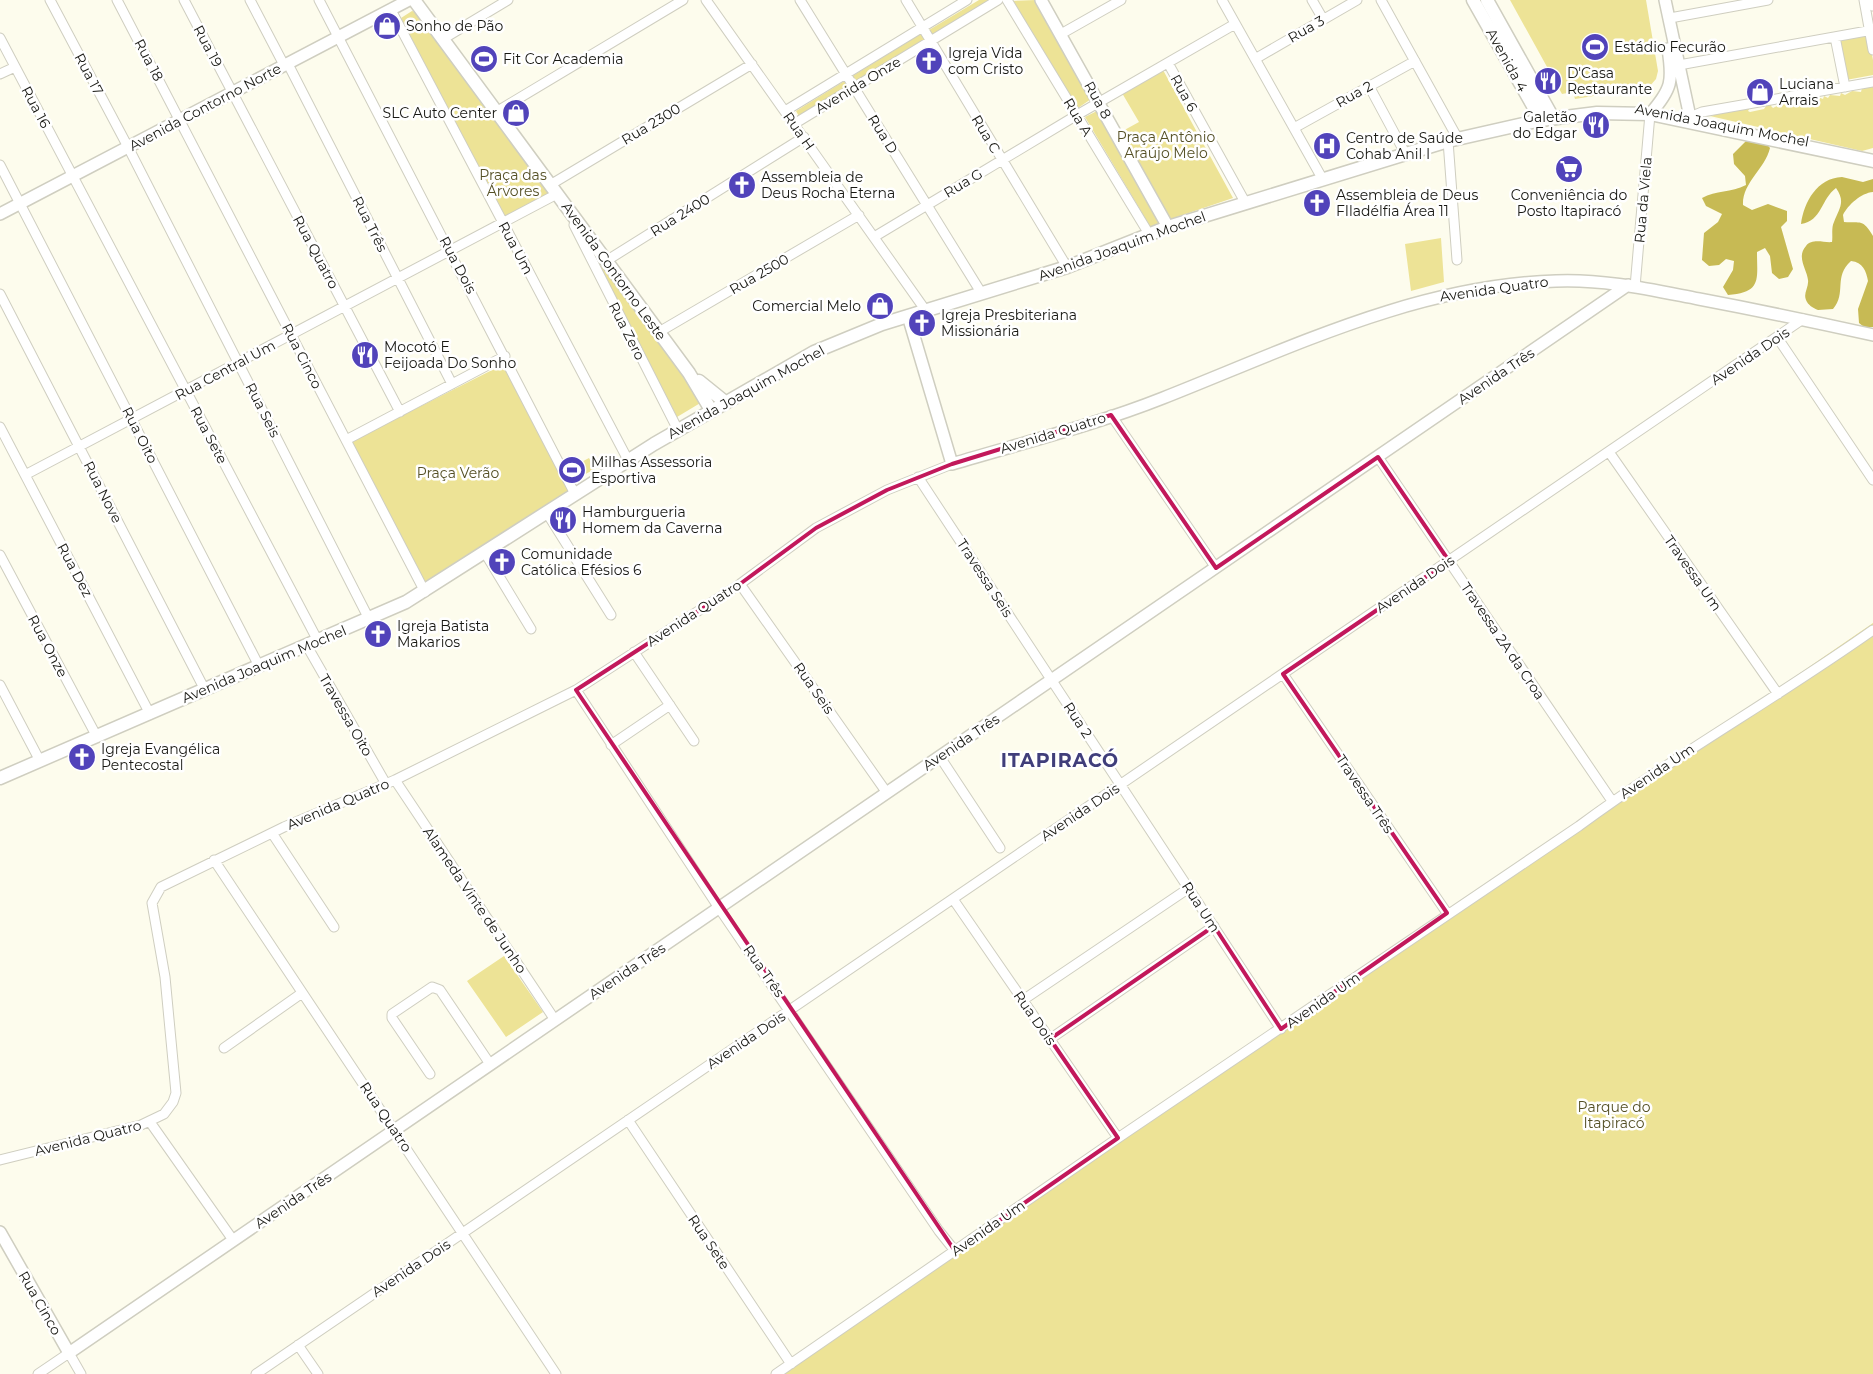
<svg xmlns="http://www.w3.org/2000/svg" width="1873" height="1374" viewBox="0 0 1873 1374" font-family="Montserrat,sans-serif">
<rect width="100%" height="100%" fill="#fdfced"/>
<path fill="#ede396" d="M979 0H992L932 35 929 30Z
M1036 0 1091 99 1078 108 1012 1Z
M1510 0H1646L1658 71 1656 79 1649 87 1575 99 1573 92 1562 94Z
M412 11 419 13 550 193 507 218 502 214 401 18Z
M922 33 926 41 800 118 796 111Z
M1868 33 1873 60V75L1846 80 1839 38Z
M1163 70 1233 198 1168 220 1119 133 1139 122 1122 93Z
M1873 85V148L1862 151 1710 116 1751 106 1748 111 1750 112 1764 109 1766 106 1764 104 1773 102 1771 106 1773 108 1779 105 1782 106 1784 103 1781 101 1789 99 1788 103 1791 104 1798 101H1811L1813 98 1817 100 1818 97 1823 99 1824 96 1828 98 1830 95 1840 96 1841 93 1845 95 1852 91 1861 92 1862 88 1859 87Z
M1097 111 1161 223 1151 228 1085 117Z
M1441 238 1444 282 1411 291 1405 244Z
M606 265 702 402 677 417 600 267Z
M504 364 570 493 425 586 350 442Z
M589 458 595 469 574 480 568 469Z
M1873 623V1374H781Z
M504 956 543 1012 506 1037 467 981Z"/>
<path fill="#c7ba54" d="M1755 139 1764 141 1770 148C1765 169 1742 183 1743 205L1752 210 1768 204 1787 211V221L1781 227 1793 269 1788 277 1779 279 1772 273 1770 256 1765 248 1757 252C1757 280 1762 292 1728 295L1723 287 1733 270 1734 261 1726 259 1719 265 1709 266 1702 260 1704 233 1718 222 1722 214 1706 206 1702 198C1716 190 1731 193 1746 185L1745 176 1734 164 1733 154 1746 141Z
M1842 177 1863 182 1873 179V192C1861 193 1848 205 1843 215L1844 222C1861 223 1863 219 1873 236V327H1864L1859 323 1858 309 1868 281C1866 271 1863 262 1851 261 1833 277 1847 293 1833 309L1818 310C1813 308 1808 305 1806 300 1803 293 1809 287 1808 280 1807 269 1796 257 1806 246 1812 238 1824 243 1832 242 1833 236 1831 228 1834 222 1839 209 1846 202 1836 188 1821 199 1822 221 1801 224 1804 202 1817 178 1842 177Z"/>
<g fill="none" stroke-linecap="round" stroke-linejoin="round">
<g stroke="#cfcec0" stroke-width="11">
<path id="minor" d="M50 0 128 147 369 619
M117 0 425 592
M184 0 400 412
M250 0 284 65
M319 0 575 494
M706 0 926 311
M800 0 982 294
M906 0 1067 267
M1007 0 1149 234
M1222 0 1322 178
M1312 0 1323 19
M1381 0 1458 139
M1864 0 1873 50
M1872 0 1873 6
M391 10 628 460
M1670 18 1768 0
M1061 34 1121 0
M1835 37 1845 87
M0 38 318 641
M443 39 508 0
M1255 59 1357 0
M1168 63 1245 202
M288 64 452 384
M1679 65 1873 30
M0 74 15 67
M1369 86 1405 153
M785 111 967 0
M496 112 683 0
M1690 117 1702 112 1873 82
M794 124 998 0
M1294 128 1415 61
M1448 141 1457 260
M0 165 259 666
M550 185 752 64
M574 225 678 430
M874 237 1077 115 1235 24
M606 261 804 137
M1635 287 1650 114
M0 294 205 690
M659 332 859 215
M1777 337 1873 480
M1111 415 1216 568
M0 427 150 714
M346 440 505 356
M1609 452 1778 694
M1378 457 1612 801
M25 475 557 194
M918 477 1281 1029
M547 513 611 615
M485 553 531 629
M0 555 97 737
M740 584 887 793
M307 646 386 784
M634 652 694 741
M1283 674 1447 913
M0 685 40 761
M576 690 719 908 939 1231 955 1251
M611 745 670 705
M940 757 1000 848
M395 780 555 1020
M272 833 334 927
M214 860 556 1374
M953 899 1118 1138
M1023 1000 1189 888
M1050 1039 1214 926
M224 1048 302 993
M430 1074 392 1018V1014L432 987 440 990 490 1064
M628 1120 791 1364
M150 1122 233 1240
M0 1160 141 1125 164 1114 173 1102 176 1093 165 977 152 903 161 887 284 827 395 780 576 690 740 584 816 528 887 490 952 464
M298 1345 318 1374
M38 1374 69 1353 81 1374
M256 1374 1803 319
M776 1374 1118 1138 1579 826C1674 756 1777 698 1873 630"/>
</g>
<g stroke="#cfcec0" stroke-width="14">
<path id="tertiary" d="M1041 0 1168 227
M1665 0 1690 117 1689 122
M1650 114C1672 89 1673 81 1668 49
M0 214 409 0
M908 316 952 464C1022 443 1095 425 1163 398 1290 348 1417 285 1556 281 1605 279 1652 290 1699 299 1757 310 1815 322 1873 335
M0 1232 69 1353 1628 285"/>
</g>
<g stroke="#cfcec0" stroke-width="15">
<path id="secondary" d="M414 0 689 373 711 410
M1473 0 1541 120
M1487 0 1553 118
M699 381 725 402
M0 778 406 602 654 444 814 352 882 324 1067 267 1168 227 1448 141 1541 120 1597 113 1650 114 1873 161"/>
</g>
<use href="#minor" stroke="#fff" stroke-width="9"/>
<use href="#tertiary" stroke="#fff" stroke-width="11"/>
<use href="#secondary" stroke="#fff" stroke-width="12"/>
</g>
<path fill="none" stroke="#c2185b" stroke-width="4" stroke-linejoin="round" d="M1111 415 1216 568 1378 457 1449 561 1283 674 1447 913 1281 1029 1214 926 1050 1039 1118 1138 955 1251 576 690 740 584 816 528 887 490 952 464Z"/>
<defs>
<g id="shop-disc" transform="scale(1.4375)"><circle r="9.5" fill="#5143ba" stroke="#fff"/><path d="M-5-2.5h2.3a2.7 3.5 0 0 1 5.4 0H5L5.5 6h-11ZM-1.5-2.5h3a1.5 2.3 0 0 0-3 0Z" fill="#fff"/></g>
<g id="stadium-disc" transform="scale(1.4375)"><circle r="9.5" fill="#5143ba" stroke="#fff"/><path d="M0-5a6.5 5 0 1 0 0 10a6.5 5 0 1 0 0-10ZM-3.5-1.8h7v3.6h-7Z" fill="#fff"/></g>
<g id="church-disc" transform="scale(1.4375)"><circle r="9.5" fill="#5143ba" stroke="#fff"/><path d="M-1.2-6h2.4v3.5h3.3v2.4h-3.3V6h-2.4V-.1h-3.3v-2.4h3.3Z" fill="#fff"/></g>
<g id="restaurant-disc" transform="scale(1.4375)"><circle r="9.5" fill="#5143ba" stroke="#fff"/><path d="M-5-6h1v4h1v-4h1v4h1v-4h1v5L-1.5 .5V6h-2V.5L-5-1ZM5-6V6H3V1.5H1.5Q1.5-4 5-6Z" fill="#fff"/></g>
<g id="hospital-disc" transform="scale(1.4375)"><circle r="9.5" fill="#5143ba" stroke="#fff"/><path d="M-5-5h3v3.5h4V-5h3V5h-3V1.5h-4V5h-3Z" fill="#fff"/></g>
<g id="supermarket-disc" transform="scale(1.4375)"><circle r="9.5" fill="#5143ba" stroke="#fff"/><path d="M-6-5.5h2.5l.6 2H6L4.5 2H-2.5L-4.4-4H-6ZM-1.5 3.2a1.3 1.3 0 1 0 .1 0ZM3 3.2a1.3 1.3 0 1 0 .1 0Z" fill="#fff"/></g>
</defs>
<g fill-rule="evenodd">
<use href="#shop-disc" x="387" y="26"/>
<use href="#stadium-disc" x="1595" y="47"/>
<use href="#stadium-disc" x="484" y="59"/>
<use href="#church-disc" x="929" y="61"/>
<use href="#restaurant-disc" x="1548" y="81"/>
<use href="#shop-disc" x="1760" y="92"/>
<use href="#shop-disc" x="516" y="113"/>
<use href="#restaurant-disc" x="1596" y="125"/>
<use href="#hospital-disc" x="1327" y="146"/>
<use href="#supermarket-disc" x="1569" y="169"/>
<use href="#church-disc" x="742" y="185"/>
<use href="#church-disc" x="1317" y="203"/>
<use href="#shop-disc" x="880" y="306"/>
<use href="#church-disc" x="922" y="323"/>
<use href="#restaurant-disc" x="365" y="355"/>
<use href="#stadium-disc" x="572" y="470"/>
<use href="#restaurant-disc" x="563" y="520"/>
<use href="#church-disc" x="502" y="562"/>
<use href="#church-disc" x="378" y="634"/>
<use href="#church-disc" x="82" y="757"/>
</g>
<g text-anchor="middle" stroke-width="5" stroke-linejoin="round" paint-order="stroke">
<g font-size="14" fill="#181813" stroke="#fff" text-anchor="start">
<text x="406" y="31">Sonho de Pão</text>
<text x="1614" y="52">Estádio Fecurão</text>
<text x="948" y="58">Igreja Vida<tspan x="948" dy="16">com Cristo</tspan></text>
<text x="503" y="64">Fit Cor Academia</text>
<text x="1567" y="78">D'Casa<tspan x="1567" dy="16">Restaurante</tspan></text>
<text x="1779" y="89">Luciana<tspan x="1779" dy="16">Arrais</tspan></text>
<text x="497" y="118" text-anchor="end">SLC Auto Center</text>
<text x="1577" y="122" text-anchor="end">Galetão<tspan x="1577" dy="16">do Edgar</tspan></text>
<text x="1346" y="143">Centro de Saúde<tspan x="1346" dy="16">Cohab Anil I</tspan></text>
<text x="761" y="182">Assembleia de<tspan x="761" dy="16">Deus Rocha Eterna</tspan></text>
<text x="1336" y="200">Assembleia de Deus<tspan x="1336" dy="16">FIladélfia Área 11</tspan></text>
<text x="1569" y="200" text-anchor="middle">Conveniência do<tspan x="1569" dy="16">Posto Itapiracó</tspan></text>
<text x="861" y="311" text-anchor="end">Comercial Melo</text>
<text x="941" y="320">Igreja Presbiteriana<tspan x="941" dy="16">Missionária</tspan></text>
<text x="384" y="352">Mocotó E<tspan x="384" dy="16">Feijoada Do Sonho</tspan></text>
<text x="591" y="467">Milhas Assessoria<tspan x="591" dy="16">Esportiva</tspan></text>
<text x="582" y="517">Hamburgueria<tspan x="582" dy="16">Homem da Caverna</tspan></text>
<text x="521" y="559">Comunidade<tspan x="521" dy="16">Católica Efésios 6</tspan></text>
<text x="397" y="631">Igreja Batista<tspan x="397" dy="16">Makarios</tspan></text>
<text x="101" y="754">Igreja Evangélica<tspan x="101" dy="16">Pentecostal</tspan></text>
</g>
<g font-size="14" fill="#181813" stroke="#fff">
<text transform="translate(1306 29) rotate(-30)" y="5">Rua 3</text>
<text transform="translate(208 46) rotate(62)" y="5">Rua 19</text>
<text transform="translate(149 60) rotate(62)" y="5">Rua 18</text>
<text transform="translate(1507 60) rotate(61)" y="5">Avenida 4</text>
<text transform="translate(89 74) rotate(62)" y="5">Rua 17</text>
<text transform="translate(858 85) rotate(-31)" y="5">Avenida Onze</text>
<text transform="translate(1184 93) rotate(61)" y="5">Rua 6</text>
<text transform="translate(1354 94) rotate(-29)" y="5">Rua 2</text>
<text transform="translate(1098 100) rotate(61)" y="5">Rua 8</text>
<text transform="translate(36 107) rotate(62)" y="5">Rua 16</text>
<text transform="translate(205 107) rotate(-28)" y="5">Avenida Contorno Norte</text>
<text transform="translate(1078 117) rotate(59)" y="5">Rua A</text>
<text transform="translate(651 124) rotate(-31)" y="5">Rua 2300</text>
<text transform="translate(1722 125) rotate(11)" y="5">Avenida Joaquim Mochel</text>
<text transform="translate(799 131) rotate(55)" y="5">Rua H</text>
<text transform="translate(883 134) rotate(58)" y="5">Rua D</text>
<text transform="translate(986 134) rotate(59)" y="5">Rua C</text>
<text transform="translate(963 183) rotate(-31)" y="5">Rua G</text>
<text transform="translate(1643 200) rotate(-85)" y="5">Rua da Viela</text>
<text transform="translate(680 215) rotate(-32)" y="5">Rua 2400</text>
<text transform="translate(370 224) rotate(63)" y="5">Rua Três</text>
<text transform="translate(1122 246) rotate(-20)" y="5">Avenida Joaquim Mochel</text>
<text transform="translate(516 248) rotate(62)" y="5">Rua Um</text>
<text transform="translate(316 252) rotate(62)" y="5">Rua Quatro</text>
<text transform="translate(458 265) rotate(62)" y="5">Rua Dois</text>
<text transform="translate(614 271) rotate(54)" y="5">Avenida Contorno Leste</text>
<text transform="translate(759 274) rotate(-30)" y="5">Rua 2500</text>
<text transform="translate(1494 289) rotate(-8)" y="5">Avenida Quatro</text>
<text transform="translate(627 331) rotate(63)" y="5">Rua Zero</text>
<text transform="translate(302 356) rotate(63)" y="5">Rua Cinco</text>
<text transform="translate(1750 356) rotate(-34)" y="5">Avenida Dois</text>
<text transform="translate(225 370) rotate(-28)" y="5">Rua Central Um</text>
<text transform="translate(1496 376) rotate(-34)" y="5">Avenida Três</text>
<text transform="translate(746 392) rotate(-29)" y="5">Avenida Joaquim Mochel</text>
<text transform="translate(263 410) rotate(63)" y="5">Rua Seis</text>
<text transform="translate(1053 433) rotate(-17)" y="5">Avenida Quatro</text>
<text transform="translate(140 435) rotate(63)" y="5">Rua Oito</text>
<text transform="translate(209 435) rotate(62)" y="5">Rua Sete</text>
<text transform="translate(103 492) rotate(63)" y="5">Rua Nove</text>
<text transform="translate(75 570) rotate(62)" y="5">Rua Dez</text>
<text transform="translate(1693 573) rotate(55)" y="5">Travessa Um</text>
<text transform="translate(985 578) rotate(57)" y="5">Travessa Seis</text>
<text transform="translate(1415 584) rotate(-34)" y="5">Avenida Dois</text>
<text transform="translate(694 613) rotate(-33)" y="5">Avenida Quatro</text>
<text transform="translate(1503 641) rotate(56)" y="5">Travessa 2A da Croa</text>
<text transform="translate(48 646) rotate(62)" y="5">Rua Onze</text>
<text transform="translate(264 664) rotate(-23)" y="5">Avenida Joaquim Mochel</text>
<text transform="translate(814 688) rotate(55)" y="5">Rua Seis</text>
<text transform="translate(346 715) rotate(60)" y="5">Travessa Oito</text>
<text transform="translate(1078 720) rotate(57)" y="5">Rua 2</text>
<text transform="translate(961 742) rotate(-34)" y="5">Avenida Três</text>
<text transform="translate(1657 771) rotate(-34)" y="5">Avenida Um</text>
<text transform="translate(1365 794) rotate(56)" y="5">Travessa Três</text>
<text transform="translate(338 804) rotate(-23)" y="5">Avenida Quatro</text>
<text transform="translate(1080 812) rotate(-34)" y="5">Avenida Dois</text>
<text transform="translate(475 900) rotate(56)" y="5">Alameda Vinte de Junho</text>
<text transform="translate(1201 907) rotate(57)" y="5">Rua Um</text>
<text transform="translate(627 971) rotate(-34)" y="5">Avenida Três</text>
<text transform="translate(764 971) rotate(55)" y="5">Rua Três</text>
<text transform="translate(1323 1000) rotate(-35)" y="5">Avenida Um</text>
<text transform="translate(1035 1018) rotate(55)" y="5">Rua Dois</text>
<text transform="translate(746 1040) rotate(-34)" y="5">Avenida Dois</text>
<text transform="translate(386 1117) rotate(56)" y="5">Rua Quatro</text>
<text transform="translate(88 1138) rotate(-14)" y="5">Avenida Quatro</text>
<text transform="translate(293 1200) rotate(-34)" y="5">Avenida Três</text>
<text transform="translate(988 1228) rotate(-35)" y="5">Avenida Um</text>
<text transform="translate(709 1242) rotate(56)" y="5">Rua Sete</text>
<text transform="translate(411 1268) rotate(-34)" y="5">Avenida Dois</text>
<text transform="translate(40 1303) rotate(60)" y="5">Rua Cinco</text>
</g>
<g font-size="14" fill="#555025" stroke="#fff">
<text x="1166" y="142">Praça Antônio<tspan x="1166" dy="16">Araújo Melo</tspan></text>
<text x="513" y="180">Praça das<tspan x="513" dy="16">Árvores</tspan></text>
<text x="458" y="478">Praça Verão</text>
<text x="1614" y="1112">Parque do<tspan x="1614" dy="16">Itapiracó</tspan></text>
</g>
<g font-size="19" font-weight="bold" letter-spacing="1" fill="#403e7b" stroke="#fff">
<text x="1060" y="767">ITAPIRACÓ</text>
</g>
</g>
</svg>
